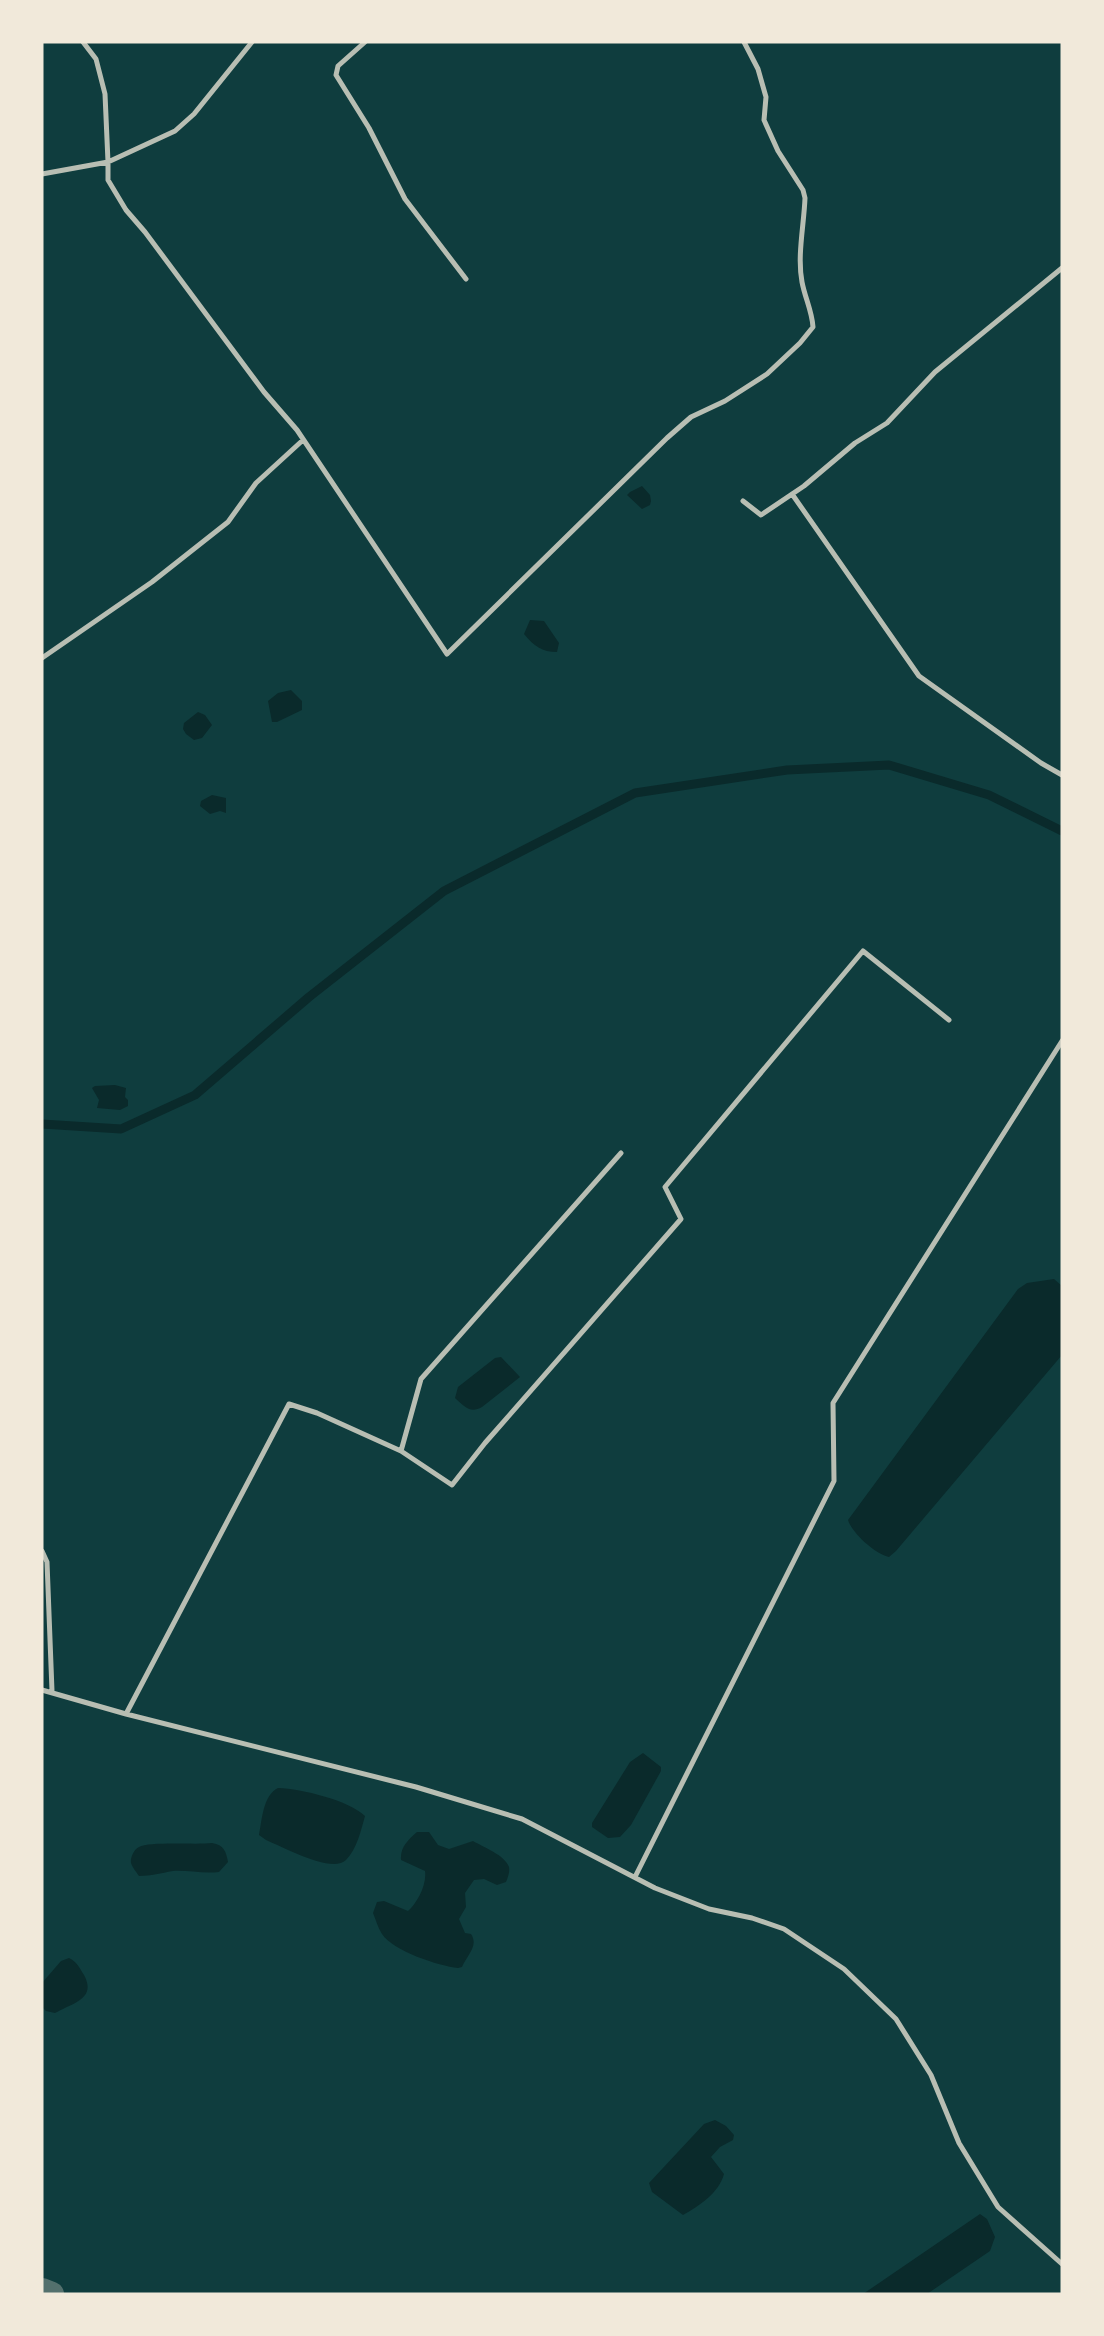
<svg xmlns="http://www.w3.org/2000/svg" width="1104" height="2336" viewBox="0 0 1104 2336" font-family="'Source Serif 4',serif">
<rect width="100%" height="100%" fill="#0f3d3e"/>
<path fill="#0a2a2b" d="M642 486 650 495 651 501 650 505 642 509 627 495 630 492Z
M530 620 544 621 559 643 557 652C542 652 534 646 524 634Z
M291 690 302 701V710L277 722H272L268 701 278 693Z
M198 712 205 715 212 725 202 738 194 740 186 734 183 729 184 723Z
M212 795 226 798V813L220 811 210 814 200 806 201 801Z
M115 1085 126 1088 125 1097 128 1100V1106L120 1110 97 1108 99 1100 92 1088 95 1086Z
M1054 1279 1062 1286V1355L896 1551 889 1557C875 1554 852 1533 848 1520L1018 1289 1027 1283Z
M501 1357 520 1377 482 1407C470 1414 464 1406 455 1398L458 1387 495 1358Z
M643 1753 661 1767V1771L631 1825 620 1837 608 1838 592 1827V1823L630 1762Z
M278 1788C302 1789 348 1800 365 1816 361 1830 357 1849 346 1860 332 1874 283 1847 266 1840L259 1835C262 1820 263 1795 278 1788Z
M417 1832H429L438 1845 449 1849 473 1841C483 1847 505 1855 509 1867 510 1872 508 1877 506 1882L497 1885 484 1879 474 1880 465 1893 466 1907 459 1919 465 1933 471 1934C479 1946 467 1955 462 1967L458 1968C439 1966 393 1951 382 1934 378 1928 376 1920 373 1913L377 1902 384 1901 408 1911C417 1903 427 1885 425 1871L401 1860C400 1847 408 1840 417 1832Z
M212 1843C224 1845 226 1851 228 1862L219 1872C203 1874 187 1870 173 1871 161 1873 151 1876 139 1876 137 1873 132 1867 131 1863 130 1858 134 1849 139 1847 149 1841 196 1845 212 1843Z
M69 1958C77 1962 79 1967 84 1975 97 1999 72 2003 55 2013L46 2011 42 2007V1983L61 1961Z
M715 2120 726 2126 734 2135 733 2140 720 2147 711 2157 724 2174C719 2193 699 2206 683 2215L652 2192 649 2183 704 2124Z
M980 2214 987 2219 995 2237 990 2251 927 2294H863Z"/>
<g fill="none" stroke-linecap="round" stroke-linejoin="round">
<path stroke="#0a2a2b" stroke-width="9" d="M42 1124 121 1129 195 1095 309 997 444 891 635 793 787 770 889 765 989 795 1062 831"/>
<path stroke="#53706d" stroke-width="24" d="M42 2290 52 2294"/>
<path stroke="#b8beb3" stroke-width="5" d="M252 42 194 114 175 131 108 162V180L126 210 145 232 264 392 297 430 447 654 667 438 691 417 725 401 767 374 800 343 813 327C812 311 805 298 802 282 797 256 804 225 805 198L803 190 778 151 764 120 766 97 758 69 744 42
M365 42 338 66 336 75 369 128 405 199 466 279
M42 174 108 162 105 94 96 59 83 42
M792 494 919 676 1041 763 1062 775
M743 501 761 515 804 486 855 443 887 423 935 372 1062 268
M42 658 152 582 228 522 256 483 303 440
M401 1451 421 1379 621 1153
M42 1551 47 1562 52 1691
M42 1690 126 1714 416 1787 522 1819 655 1888 709 1909 752 1918 784 1929 844 1969 896 2019 931 2075 959 2143 998 2207 1062 2264
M126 1714 289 1404 317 1413 401 1451 452 1485 485 1443 681 1219 665 1187 863 951 949 1020
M635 1877 834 1481 833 1403 1062 1041"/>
</g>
<rect width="1104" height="2336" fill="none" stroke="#f1e9da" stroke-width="87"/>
</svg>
